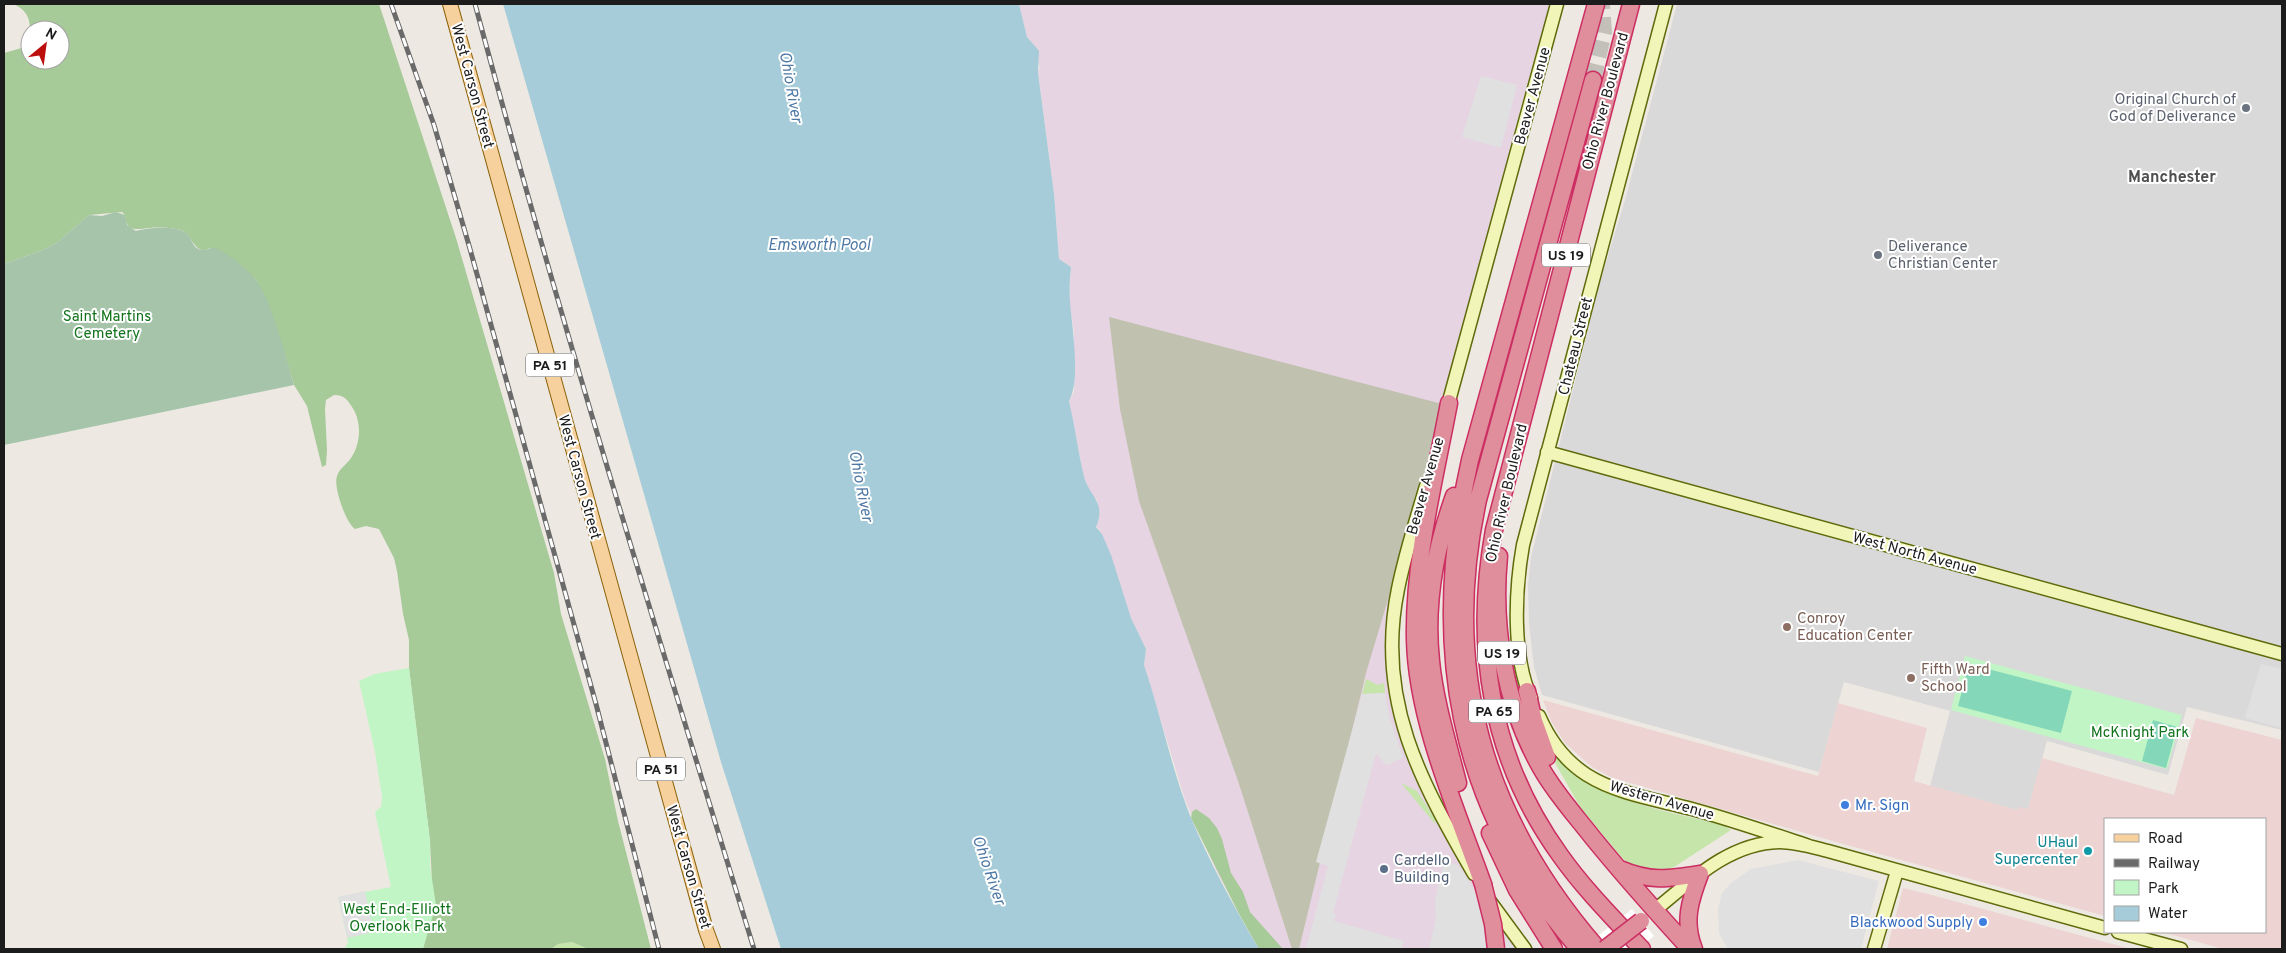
<svg xmlns="http://www.w3.org/2000/svg" width="2286" height="953" viewBox="0 0 2286 953" font-family="Overpass,sans-serif">
<rect width="100%" height="100%" fill="#ede9e2"/>
<path fill="#dad9d9" d="M1677 4H2282V730L2187 707 2168 775 2047 741 2028 809 2017 810 1930 786 1950 711 1844 682 1819 772 1542 695 1534 667 1529 624 1528 585 1531 557 1600 282 1625 200Z"/>
<path fill="#edd3d2" d="M1543 700 1818 776 1838 703 1927 728 1914 781 2017 810 2019 807 2028 809 2042 758 2174 795 2196 718 2282 740V949H2223L2162 932H2265V819H2105V916L1836 842 1613 778 1592 767 1565 743 1551 721Z
M1903 888 1928 894 2131 949H1887Z"/>
<path fill="#e6d4e2" d="M1019 4H1557L1409 546 1391 653 1421 777 1525 949H1259L1216 870 1185 800 1144 665 1146 649 1131 618 1102 534 1096 526 1099 519 1097 500 1090 492 1084 478 1069 401 1074 392V332L1069 300 1071 267 1059 259 1054 194 1038 72 1040 67 1027 37Z"/>
<path fill="#c0c1ae" d="M1109 317 1446 405 1366 673 1299 949H1292L1238 781 1139 501 1120 409Z"/>
<path fill="#c6e5aa" d="M1366 679 1378 685 1384 683 1385 693 1362 694Z
M1552 751C1591 801 1665 810 1723 825L1731 830 1674 867 1663 872 1636 869 1622 858 1580 807 1550 754Z
M1401 783 1417 791 1435 819V824Z
M572 942 588 949H551L558 944Z"/>
<path fill="#a7ca99" d="M13 4H379L456 238 554 573 561 614 605 759 618 821 651 949H588L572 942 558 944 551 949H423L432 883 430 841 409 668V640L403 614 397 571 394 558 379 529 366 526 355 529C346 523 333 487 337 476 339 469 347 464 351 458 361 443 362 422 352 407 347 399 344 395 334 395L326 400 325 409 327 450 326 465 322 467 307 406 294 385 275 323 256 280 210 248 203 251C190 245 192 234 181 230 173 228 159 227 150 228 137 229 126 233 125 215L122 212 89 215 58 242 43 250 4 264V53L25 47 30 34V60H60V30H30C30 16 25 9 13 4Z
M1196 809 1209 818 1217 828 1222 839 1231 873 1243 892 1250 912 1283 949H1259L1239 914 1191 818 1192 812Z"/>
<path fill="#a5c4aa" d="M116 212 125 215 127 225 136 231C149 228 181 224 189 236 193 242 193 248 201 250 206 251 210 247 216 248 229 255 246 268 255 279 272 300 286 358 294 385L4 445V264L43 250 58 242 89 215 102 216Z"/>
<path fill="#c1f5c5" d="M1965 656 2182 715 2167 769 1951 710Z
M409 668 430 841V866L436 905 423 949H345L348 942 338 897 391 887 375 812 381 807 382 797 375 752 359 681 374 674Z"/>
<path fill="#84d8b9" d="M1969 664 2072 691 2061 733 1958 706Z
M2153 720 2177 727 2166 768 2142 761Z"/>
<path fill="#e0e0e0" d="M1481 76 1517 85 1501 148 1462 137Z
M2261 664 2282 669V728L2245 718Z
M1385 693 1389 716 1403 758 1386 765 1376 753 1333 913 1336 914 1334 921 1404 941 1401 949H1306L1328 866 1316 862 1362 694Z
M1798 860 1879 881 1861 949H1728L1719 933 1718 909 1722 893 1732 882 1751 869Z
M1444 862 1458 865 1514 949H1429L1436 919 1435 900Z
M365 891 374 932 347 938 338 897Z"/>
<path fill="#a5ccd8" d="M503 4H1019L1027 37 1039 51 1038 73 1054 194 1059 259 1071 267C1070 278 1069 290 1070 302 1072 327 1081 380 1069 401 1075 426 1078 452 1084 477 1087 489 1097 497 1099 508 1100 515 1099 520 1096 527L1102 534 1111 555 1131 618 1146 649 1144 665C1161 715 1171 768 1191 818 1210 863 1234 907 1259 949H781L721 762Z"/>
<path fill="#fff" d="M1632 909 1654 936 1638 949H1581Z"/>
<g fill="none" stroke-linecap="round" stroke-linejoin="round">
<path stroke="#c3c0ba" stroke-width="16" stroke-dasharray="16 8" stroke-linecap="butt" d="M1593 80 1604 32 1602 4"/>
<g stroke="#5f6b0b" stroke-width="15">
<path id="secondary" d="M1446 412 1557 4
M1547 452 2282 654
M1426 486C1416 520 1405 554 1398 589 1375 700 1421 782 1474 874
M1531 698C1512 656 1515 590 1523 545L1666 4
M1539 716C1549 739 1565 761 1587 775 1617 794 1658 800 1692 809 1732 820 1770 833 1809 846
M1489 900 1525 949
M1655 910C1691 881 1729 843 1779 842 1796 842 1812 847 1828 851L2105 928
M2118 932 2181 949
M1874 949 1897 871"/>
</g>
<g stroke="#8b6209" stroke-width="16">
<path id="primary" d="M450 4 706 930 713 949"/>
</g>
<g stroke="#cc2e62" stroke-width="19">
<path id="highway" d="M1631 4 1494 530C1473 646 1490 758 1560 855 1584 889 1614 919 1642 949
M1593 80 1478 500C1441 671 1484 818 1598 949
M1449 403C1435 478 1413 564 1415 640 1417 721 1456 808 1483 884
M1454 496C1435 549 1425 605 1431 661 1435 702 1448 743 1458 783
M1499 556C1492 628 1505 705 1541 768 1555 793 1575 815 1593 838 1624 876 1657 913 1690 949
M1527 691 1534 721 1547 757
M1490 833 1517 890 1554 949
M1620 869C1650 882 1668 879 1700 874 1690 900 1683 922 1694 949
M1579 949C1454 805 1429 643 1470 460L1596 4"/>
</g>
<use href="#secondary" stroke="#f1f5b8" stroke-width="12"/>
<use href="#primary" stroke="#f6d19e" stroke-width="14"/>
<use href="#highway" stroke="#e08e9c" stroke-width="16"/>
<g stroke="#6a6a6a" stroke-width="5">
<path id="rail" d="M391 4 434 125 470 249 596 704 659 949
M475 4C560 321 658 635 754 949"/>
</g>
<use href="#rail" stroke="#fff" stroke-width="3" stroke-dasharray="9" stroke-linecap="butt"/>
<g stroke="#cc2e62" stroke-width="19" stroke-linecap="butt">
<path id="highway-bridge" d="M1483 884 1493 924 1496 949
M1605 949 1641 921"/>
</g>
<use href="#highway-bridge" stroke="#e08e9c" stroke-width="16"/>
</g>
<g fill="#6b7280" stroke="#fff" stroke-width="2">
<circle cx="2246" cy="108" r="5"/>
<circle cx="1878" cy="255" r="5"/>
</g>
<g fill="#8d6e63" stroke="#fff" stroke-width="2">
<circle cx="1787" cy="627" r="5"/>
<circle cx="1911" cy="678" r="5"/>
</g>
<g fill="#3f7fe0" stroke="#fff" stroke-width="2">
<circle cx="1845" cy="805" r="5"/>
<circle cx="1983" cy="922" r="5"/>
</g>
<circle fill="#0f9aa8" stroke="#fff" stroke-width="2" cx="2088" cy="851" r="5"/>
<circle fill="#5c6f8a" stroke="#fff" stroke-width="2" cx="1384" cy="869" r="5"/>
<g text-anchor="middle" stroke-width="4" stroke-linejoin="round" paint-order="stroke">
<g fill="#fff" stroke="#606060" stroke-width="1">
<rect x="1542" y="243.5" width="48" height="23" rx="4"/>
<rect x="526" y="353.5" width="48" height="23" rx="4"/>
<rect x="1478" y="641.5" width="48" height="23" rx="4"/>
<rect x="1469" y="699.5" width="50" height="23" rx="4"/>
<rect x="637" y="757.5" width="48" height="23" rx="4"/>
</g>
<g font-size="14" font-weight="bold" fill="#1c1c1c">
<text x="1566" y="260">US 19</text>
<text x="550" y="370">PA 51</text>
<text x="1502" y="658">US 19</text>
<text x="1494" y="716">PA 65</text>
<text x="661" y="774">PA 51</text>
</g>
<g font-size="15" fill="#1c1c1c" stroke="#fff">
<text transform="translate(473 86) rotate(75)" y="5">West Carson Street</text>
<text transform="translate(1532 96) rotate(-75)" y="5">Beaver Avenue</text>
<text transform="translate(1605 101) rotate(-75)" y="5">Ohio River Boulevard</text>
<text transform="translate(1575 346) rotate(-76)" y="5">Chateau Street</text>
<text transform="translate(580 477) rotate(75)" y="5">West Carson Street</text>
<text transform="translate(1425 486) rotate(-74)" y="5">Beaver Avenue</text>
<text transform="translate(1506 493) rotate(-77)" y="5">Ohio River Boulevard</text>
<text transform="translate(1915 553) rotate(15)" y="5">West North Avenue</text>
<text transform="translate(1662 800) rotate(16)" y="5">Western Avenue</text>
<text transform="translate(689 867) rotate(74)" y="5">West Carson Street</text>
</g>
<g font-size="15" fill="#5b616d" stroke="#fff" text-anchor="end">
<text x="2236" y="104">Original Church of<tspan x="2236" dy="17">God of Deliverance</tspan></text>
<text x="1888" y="251" text-anchor="start">Deliverance<tspan x="1888" dy="17">Christian Center</tspan></text>
</g>
<g font-size="15" fill="#11731b" stroke="#fff">
<text x="107" y="321">Saint Martins<tspan x="107" dy="17">Cemetery</tspan></text>
<text x="2140" y="737">McKnight Park</text>
<text x="397" y="914">West End-Elliott<tspan x="397" dy="17">Overlook Park</tspan></text>
</g>
<g font-size="15" fill="#785e54" stroke="#fff" text-anchor="start">
<text x="1797" y="623">Conroy<tspan x="1797" dy="17">Education Center</tspan></text>
<text x="1921" y="674">Fifth Ward<tspan x="1921" dy="17">School</tspan></text>
</g>
<g font-size="15" fill="#366cbe" stroke="#fff" text-anchor="start">
<text x="1855" y="810">Mr. Sign</text>
<text x="1973" y="927" text-anchor="end">Blackwood Supply</text>
</g>
<g font-size="15" fill="#0d838f" stroke="#fff" text-anchor="end">
<text x="2078" y="847">UHaul<tspan x="2078" dy="17">Supercenter</tspan></text>
</g>
<g font-size="15" fill="#4e5e75" stroke="#fff" text-anchor="start">
<text x="1394" y="865">Cardello<tspan x="1394" dy="17">Building</tspan></text>
</g>
<g font-size="16" font-style="italic" fill="#4f79a5" stroke="#fff">
<text transform="translate(792 87) rotate(80)" y="6">Ohio River</text>
<text x="819" y="250">Emsworth Pool</text>
<text transform="translate(862 486) rotate(79)" y="6">Ohio River</text>
<text transform="translate(990 870) rotate(71)" y="6">Ohio River</text>
</g>
<g font-size="16" font-weight="bold" fill="#4f4f4f" stroke="#fff">
<text x="2172" y="182">Manchester</text>
</g>
</g>
<rect width="2286" height="953" fill="none" stroke="#1c1c1c" stroke-width="10"/>
<rect x="2104" y="818" width="162" height="115" fill="#ffffff" stroke="#a4a4a4"/>
<rect x="2114" y="834" width="25" height="8" fill="#f6d19e" stroke="#a4a4a4"/>
<text x="2148" y="843" font-size="15" fill="#1c1c1c">Road</text>
<rect x="2114" y="859" width="25" height="8" fill="#6a6a6a" stroke="#a4a4a4"/>
<text x="2148" y="868" font-size="15" fill="#1c1c1c">Railway</text>
<rect x="2114" y="880" width="25" height="15" fill="#c1f5c5" stroke="#a4a4a4"/>
<text x="2148" y="893" font-size="15" fill="#1c1c1c">Park</text>
<rect x="2114" y="906" width="25" height="15" fill="#a5ccd8" stroke="#a4a4a4"/>
<text x="2148" y="918" font-size="15" fill="#1c1c1c">Water</text>
<g transform="translate(45 45) rotate(29)"><circle r="24" fill="#ffffff" stroke="#a4a4a4"/>
<path d="M0-4L9 19L0 12L-9 19Z" fill="#bc0e0c"/>
<text y="-8" font-size="14" font-weight="bold" text-anchor="middle" fill="#1c1c1c">N</text>
</g>
</svg>
